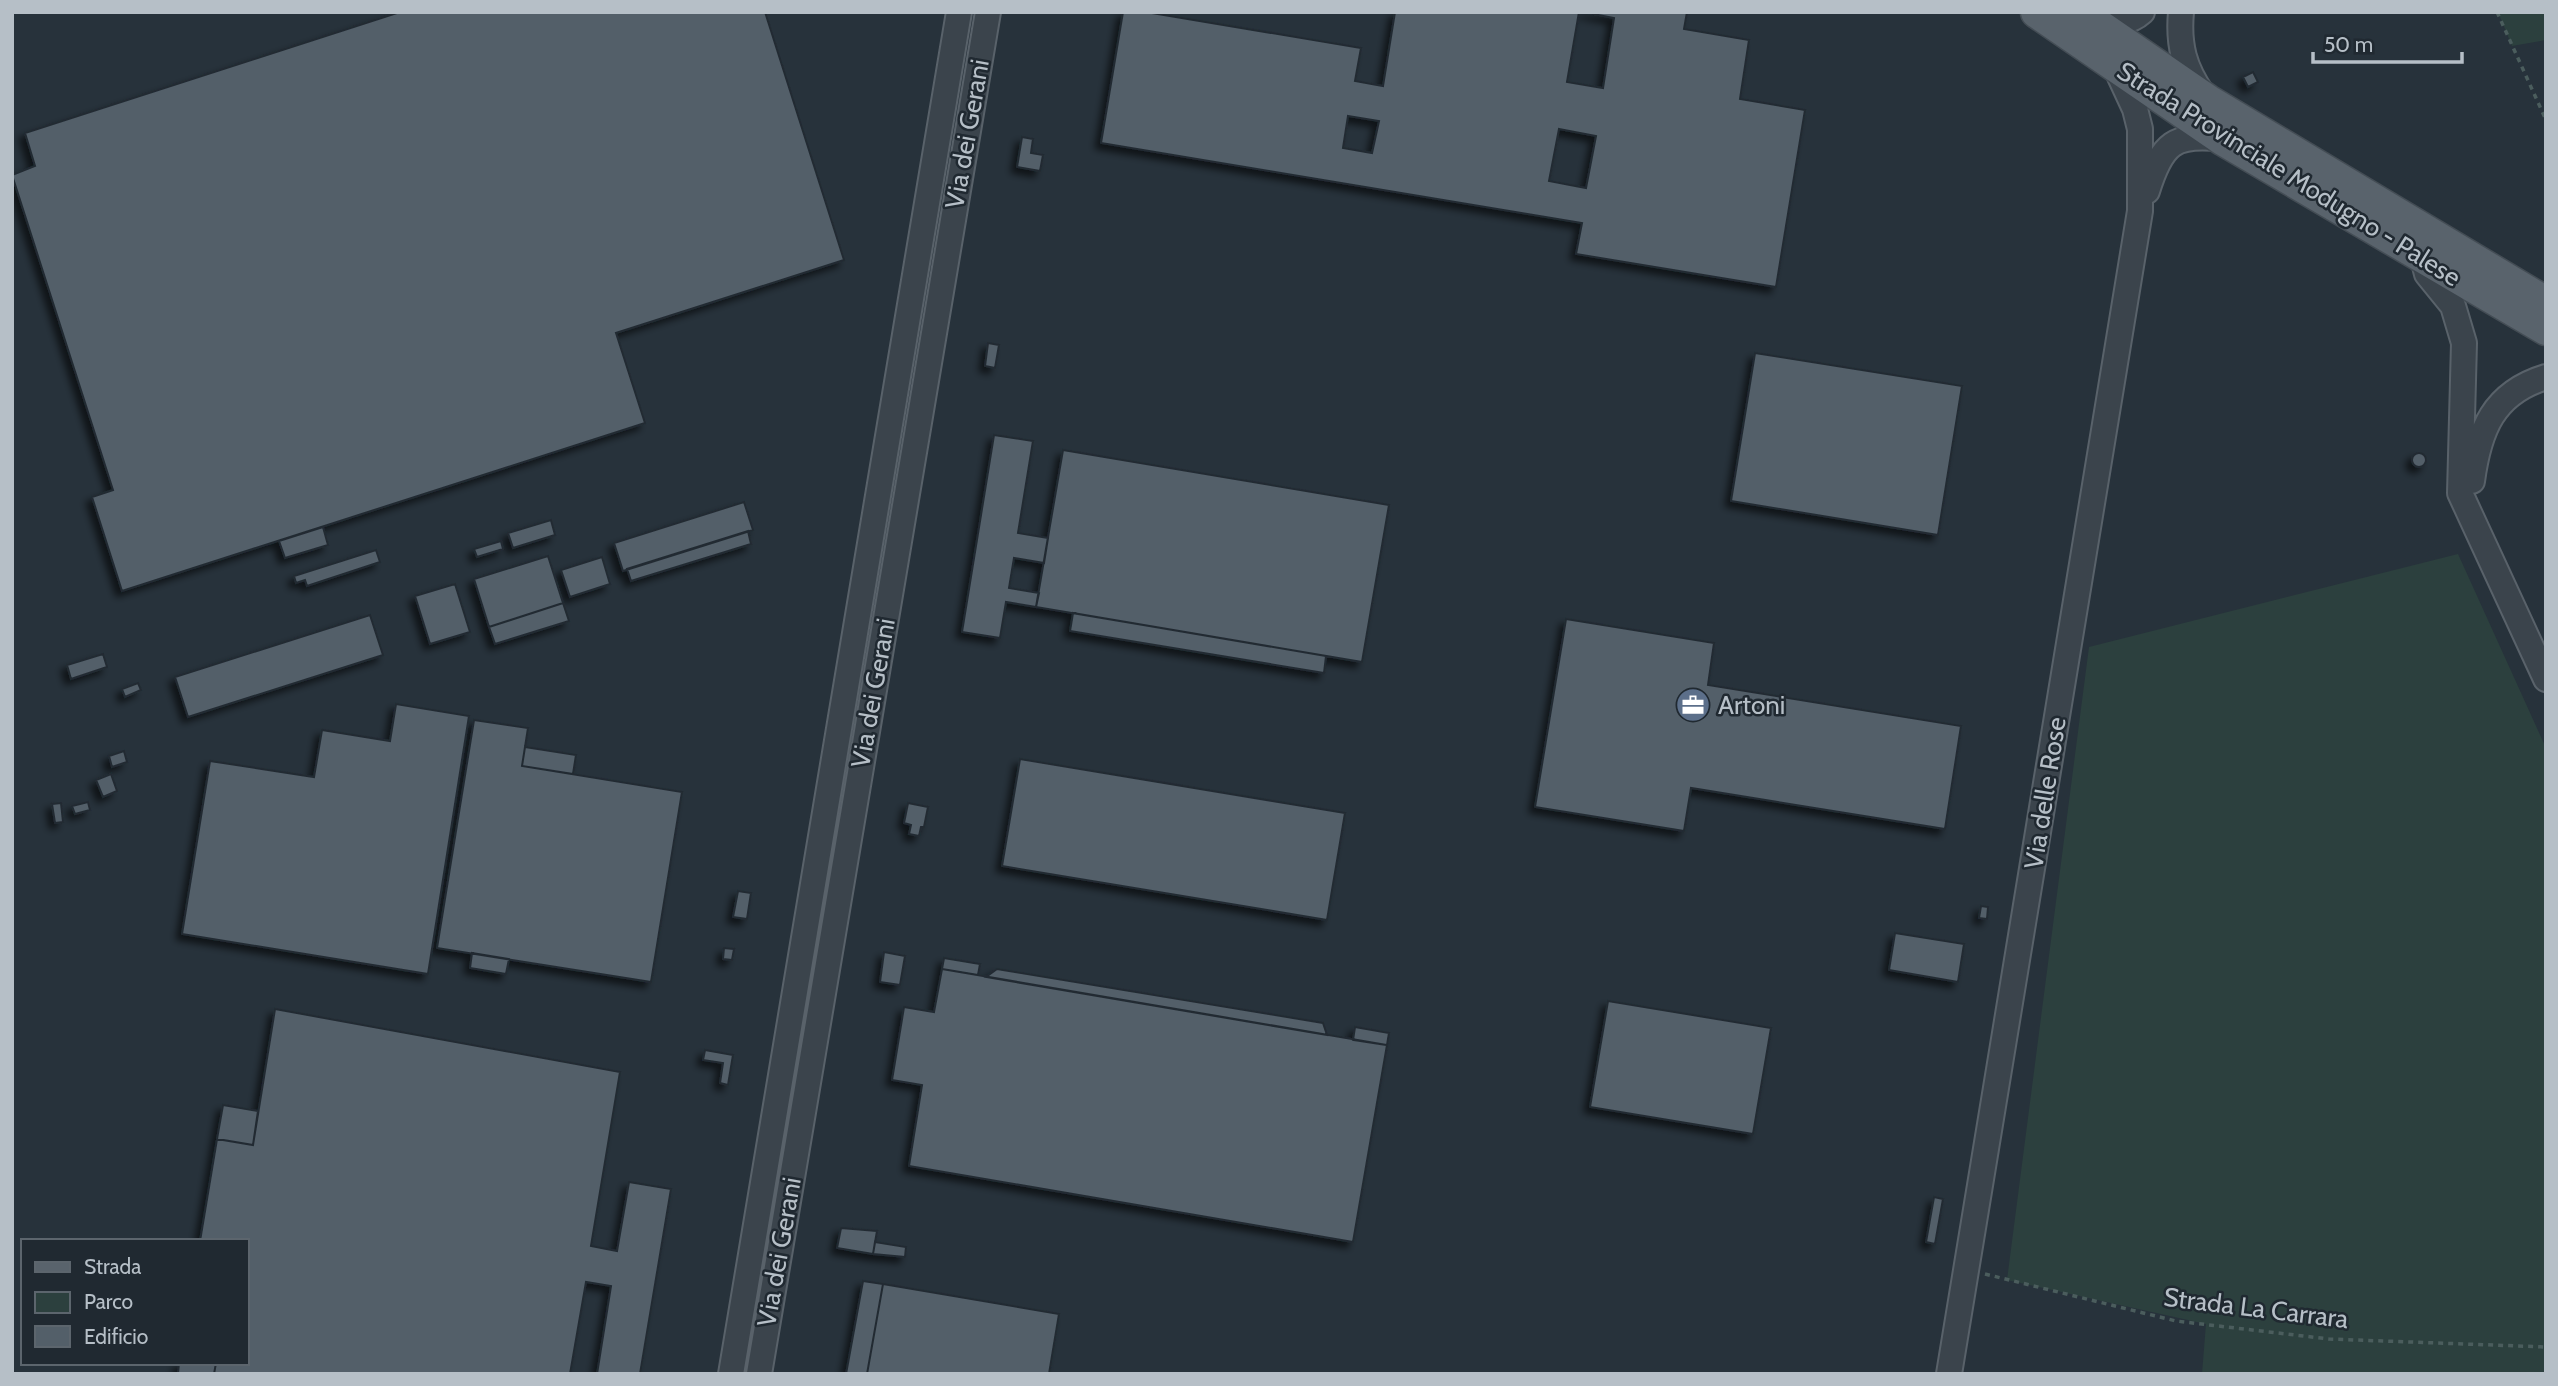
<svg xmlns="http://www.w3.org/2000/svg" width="2558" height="1386" viewBox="0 0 2558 1386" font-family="Cabin,sans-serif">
<defs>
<filter id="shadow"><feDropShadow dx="-5.5" dy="5.5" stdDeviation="3.5" flood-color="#0009"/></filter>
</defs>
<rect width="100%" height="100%" fill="#27323b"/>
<path fill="#2c403e" d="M2498 12H2546V40L2512 46Z
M2458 554 2546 748V1374H2202L2206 1324 2007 1280 2089 647Z"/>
<path fill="#535f69" stroke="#222b33" stroke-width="2" fill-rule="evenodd" filter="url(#shadow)" d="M400 12H765L844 260 616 333 645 423 122 591 92 497 113 490 12 175 35 166 25 133Z
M1123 12H1146L1361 48 1355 81 1383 86 1395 12H1579L1567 82 1603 88 1614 18 1583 12H1687L1684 29 1749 40 1740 99 1805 110 1776 287 1576 254 1582 223 1101 143ZM1348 116 1379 121 1372 153 1343 148ZM1559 129 1596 136 1586 188 1549 181Z
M2253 72 2258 82 2248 87 2243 77Z
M1022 137 1033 139 1031 153 1043 155 1040 171 1017 167Z
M988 343 999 345 995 368 985 366Z
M1755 353 1962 386 1938 535 1731 501Z
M994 435 1033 441 1018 533 1048 538 1044 563 1014 558 1009 588 1039 593 1036 607 1006 602 1000 638 962 632Z
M1063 450 1389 505 1362 662 1036 607Z
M2412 460a7 7 0 1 1 14 0a7 7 0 1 1-14 0Z
M744 502 753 530 623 571 614 543Z
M551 520 555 535 513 548 508 533Z
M323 527 328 545 285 558 279 541Z
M748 531 751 544 631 581 627 569Z
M501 541 503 549 477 557 474 549Z
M376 550 380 562 307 586 305 580 296 583 294 576Z
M548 556 563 603 489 627 474 579Z
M602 557 610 584 570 597 561 570Z
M455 584 470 632 430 644 415 596Z
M563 603 569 621 495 644 489 627Z
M1073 613 1326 656 1324 673 1070 631Z
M370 615 383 655 188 717 175 677Z
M1566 619 1714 643 1708 685 1961 726 1945 829 1691 788 1684 831 1535 807Z
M103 654 107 667 71 679 67 665Z
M138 683 141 690 125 697 122 689Z
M396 704 469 716 428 974 182 934 210 761 314 777 322 730 390 741Z
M474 720 528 728 522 766 682 792 651 982 437 948Z
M525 747 576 755 573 774 522 766Z
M124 751 127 762 112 767 109 756Z
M1020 759 1345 813 1327 920 1002 866Z
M111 774 117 791 103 797 96 780Z
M88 802 90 810 75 814 72 806Z
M61 803 63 822 55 823 52 804Z
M908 803 928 807 924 827H921L919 836 909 834 911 825 904 823Z
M738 891 751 893 747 919 733 917Z
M1981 906 1988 907 1987 919 1979 918Z
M1895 933 1964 944 1958 982 1889 970Z
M724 948 734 949 732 960 723 959Z
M884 952 905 956 900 985 880 982Z
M472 953 509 959 506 974 470 968Z
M944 958 980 964 978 975 942 969Z
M942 969 1387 1045 1353 1242 909 1166 922 1085 892 1080 904 1007 934 1012Z
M997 969 1323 1023 1327 1035 986 977Z
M1608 1001 1771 1028 1753 1134 1590 1107Z
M275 1009 620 1072 591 1246 617 1251 629 1182 671 1189 640 1374H597L611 1286 586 1282 570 1374H214L216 1363H247V1241H200L217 1139 253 1145Z
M1355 1027 1389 1033 1387 1045 1353 1040Z
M705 1050 733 1055 728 1085 720 1083 723 1063 703 1060Z
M223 1105 258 1111 253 1145 217 1139Z
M1934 1197 1943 1199 1935 1244 1926 1242Z
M841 1228 877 1231 873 1254 837 1248Z
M875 1242 906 1247 905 1257 873 1254Z
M863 1281 883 1284 867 1374H846Z
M883 1284 1059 1314 1049 1374H867Z
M179 1363H216L214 1374H178Z"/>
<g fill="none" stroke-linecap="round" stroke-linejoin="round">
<g stroke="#59626a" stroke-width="28">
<path id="minor" d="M2181 12C2178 45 2184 68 2203 95
M2094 23C2111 24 2129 24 2142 12
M2147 191C2162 143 2174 133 2223 139
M2423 258 2427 274 2453 306 2464 343 2460 493 2546 679
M2472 481C2479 430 2493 393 2546 377
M731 1374 959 12
M759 1374 988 12
M1949 1374 2140 211V129L2135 109 2116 68"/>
</g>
<g stroke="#444d55" stroke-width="35">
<path id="major" d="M2037 12 2224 140 2546 329
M2079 12 2208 101 2546 303"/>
</g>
<path stroke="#4b5d5d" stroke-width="3.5" stroke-dasharray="5 5" stroke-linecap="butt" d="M2497 12 2546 120
M1985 1274 2176 1321 2329 1339 2546 1347"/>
<use href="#minor" stroke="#3b444c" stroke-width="24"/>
<use href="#major" stroke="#59636c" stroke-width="32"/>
</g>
<defs>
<g id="office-disc" transform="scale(1.75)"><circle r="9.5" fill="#5c6f8a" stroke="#202931"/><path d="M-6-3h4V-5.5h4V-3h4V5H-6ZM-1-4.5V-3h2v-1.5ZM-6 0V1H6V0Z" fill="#fff"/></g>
</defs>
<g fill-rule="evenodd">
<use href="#office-disc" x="1693" y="705"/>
</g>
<g text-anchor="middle" stroke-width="5" stroke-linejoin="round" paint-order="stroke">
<g font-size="26" fill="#b6bfc7" stroke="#202931">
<text transform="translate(967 134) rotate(-80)" y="9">Via dei Gerani</text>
<text transform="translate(2289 174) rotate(32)" y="9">Strada Provinciale Modugno - Palese</text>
<text transform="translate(873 693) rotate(-80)" y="9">Via dei Gerani</text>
<text transform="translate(2045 793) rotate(-81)" y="9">Via delle Rose</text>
<text transform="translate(779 1252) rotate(-80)" y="9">Via dei Gerani</text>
<text transform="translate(2256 1308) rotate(7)" y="9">Strada La Carrara</text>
</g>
<g font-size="26" fill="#b6bfc7" stroke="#202931" text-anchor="start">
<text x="1718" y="714">Artoni</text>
</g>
</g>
<rect width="2558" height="1386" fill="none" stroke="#b6bfc7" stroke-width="28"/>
<rect x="21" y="1239" width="228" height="126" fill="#202931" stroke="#5c656d" stroke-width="2"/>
<rect x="35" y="1262" width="35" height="10" fill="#59636c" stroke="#5c656d" stroke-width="2"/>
<text x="84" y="1274" font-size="21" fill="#b6bfc7">Strada</text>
<rect x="35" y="1292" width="35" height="21" fill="#2c403e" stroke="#5c656d" stroke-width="2"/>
<text x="84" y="1309" font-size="21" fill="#b6bfc7">Parco</text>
<rect x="35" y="1326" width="35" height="21" fill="#535f69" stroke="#5c656d" stroke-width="2"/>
<text x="84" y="1344" font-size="21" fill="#b6bfc7">Edificio</text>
<path d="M2313 52v10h149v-10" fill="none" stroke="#b6bfc7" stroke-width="3.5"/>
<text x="2324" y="52" font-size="21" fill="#b6bfc7" stroke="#202931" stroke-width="5" paint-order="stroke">50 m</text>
</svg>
